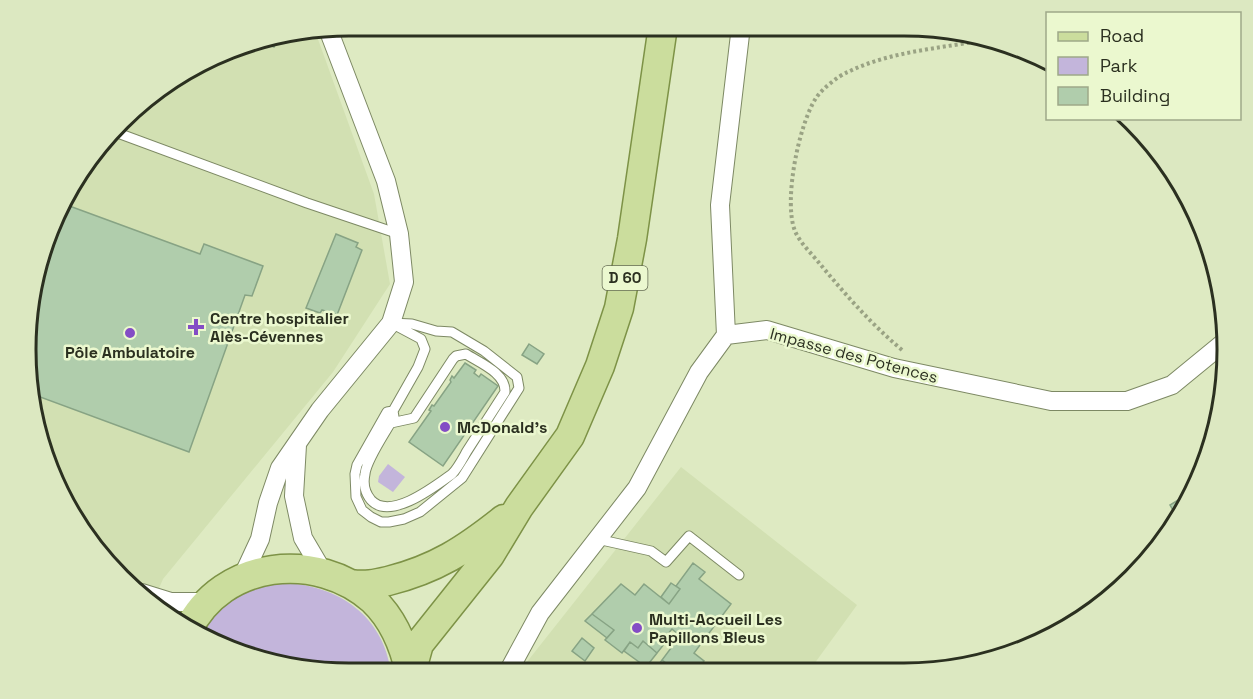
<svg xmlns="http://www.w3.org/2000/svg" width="1253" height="699" viewBox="0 0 1253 699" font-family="'Space Grotesk',sans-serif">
<rect width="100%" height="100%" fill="#deeac2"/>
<path fill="#d2e0b2" d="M315 31 374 194 390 284 333 372 163 579 153 602 106 563 50 473 26 370 37 265 80 169 153 92 246 43Z
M681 467 857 605 809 671 519 672Z"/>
<path fill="#c3b5db" d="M388 464 405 477 393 492 378 482 379 476Z
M284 583C338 585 384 616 391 673H329L265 662 199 635C225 601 241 588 284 583Z"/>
<path fill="#b0cdac" stroke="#87a384" stroke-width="1.5" d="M278 37 274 47 259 41 244 53 222 63 204 65 241 48 247 42Z
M64 204 200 254 204 244 263 266 252 296 245 295 189 452 32 394 26 370 37 265Z
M336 234 358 243 356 247 362 250 337 315 322 310 320 313 306 308Z
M529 344 544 354 537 364 522 355Z
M465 363 476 370 474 373 479 377 481 374 498 386 443 466 409 442 431 411 429 410 432 405 434 406 451 382 450 380 452 376 454 378Z
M1191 492 1184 512 1178 519 1170 505Z
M693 563 705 572 699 579 731 604 694 653 704 661 696 672H678L662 660 680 636 672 629 666 636 669 638 657 653 643 641 638 648 630 642 622 653 605 640 614 630 592 614 621 584 635 595 644 584 669 604 680 589 676 586Z
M671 583 680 589 669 604 661 597Z
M592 614 614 630 607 638 585 621Z
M582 638 594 648 585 661 572 651Z
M643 641 657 653 646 667 624 651 630 642 638 648Z
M662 660 678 672H653Z"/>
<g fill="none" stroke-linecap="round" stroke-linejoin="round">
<g stroke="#7d8964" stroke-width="11">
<path id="service" d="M115 132 307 203 399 234
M391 323 412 324 436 331 452 332 484 351 517 377 519 388 462 478 420 512 404 519 389 522H381L371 517 362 510 356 497 355 474 357 465 387 412 393 411 418 367 425 349 421 339Z
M391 423 414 418 453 359 456 356 466 354C480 363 506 373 505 392 492 412 480 431 467 451 463 458 458 468 452 474 434 487 390 521 371 500 365 493 363 483 365 474 366 460 387 430 394 417L393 411
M597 539 651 551 666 562 689 536 739 575"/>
</g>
<g stroke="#7d8964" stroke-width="20">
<path id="minor" d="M726 335 720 205 741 26
M297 445 294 496 303 538 323 572
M241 580 260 539 268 503 280 468 320 410 391 323 404 282 399 234 386 181 328 29
M142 593 171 602H209
M508 672 540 613 637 488 699 372 726 335 767 330 894 368 1051 401H1127L1172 385 1222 344"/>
</g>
<g stroke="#7d9246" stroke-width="31">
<path id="primary" d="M351 584C365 586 375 584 388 581 436 569 465 550 504 519
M188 630C222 560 317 550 373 600 394 620 404 645 410 673
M411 673 419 644 490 555 519 507 570 436 600 366 619 308 632 239 663 26"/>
</g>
<path stroke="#9aa384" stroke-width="4" stroke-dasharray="3 3" stroke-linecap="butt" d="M902 350C871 324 845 294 820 264 812 254 800 243 795 231 783 201 799 124 816 98 822 89 838 76 848 72 890 51 944 48 990 39"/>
<use href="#service" stroke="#fff" stroke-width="9"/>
<use href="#minor" stroke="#fff" stroke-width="18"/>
<use href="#primary" stroke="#cbdd9d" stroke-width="28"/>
</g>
<g fill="#844dc5" stroke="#ebf8cf" stroke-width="2">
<path d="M193 318h6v6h6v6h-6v6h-6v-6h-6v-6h6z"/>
<circle cx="130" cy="333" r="6"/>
<circle cx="445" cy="427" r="6"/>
<circle cx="637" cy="628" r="6"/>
</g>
<g text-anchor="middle" stroke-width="5" stroke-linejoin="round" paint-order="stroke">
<rect fill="#ebf8cf" stroke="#656c54" stroke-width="1.5" x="602.5" y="266" width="45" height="24" rx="4.5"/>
<g font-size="15" font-weight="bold" fill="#2b3020">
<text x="625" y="283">D 60</text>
</g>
<g font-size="16" font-weight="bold" fill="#2b3020" stroke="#ebf8cf" text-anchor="start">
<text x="210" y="324">Centre hospitalier<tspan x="210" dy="18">Alès-Cévennes</tspan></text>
<text x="130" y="358" text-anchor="middle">Pôle Ambulatoire</text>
<text x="457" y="433">McDonald's</text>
<text x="649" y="625">Multi-Accueil Les<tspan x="649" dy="18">Papillons Bleus</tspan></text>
</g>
<g font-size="16" fill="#2b3020" stroke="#ebf8cf">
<text transform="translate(854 355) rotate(15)" y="6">Impasse des Potences</text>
</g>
</g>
<path d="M0 0H1253V699H0ZM349 36H904A313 313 0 0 1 1217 349V350A313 313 0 0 1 904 663H349A313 313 0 0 1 36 350V349A313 313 0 0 1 349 36Z" fill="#dce8c1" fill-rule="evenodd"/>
<path fill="none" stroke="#2b3020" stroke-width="3" d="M349 36H904A313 313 0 0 1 1217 349V350A313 313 0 0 1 904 663H349A313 313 0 0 1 36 350V349A313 313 0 0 1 349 36Z"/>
<rect x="1046" y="12" width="195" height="108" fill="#ebf8cf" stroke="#9ea889" stroke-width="1.5"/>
<rect x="1058" y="32" width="30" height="9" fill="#cbdd9d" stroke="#9ea889" stroke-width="1.5"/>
<text x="1100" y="42" font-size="18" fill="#2b3020">Road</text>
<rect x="1058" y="57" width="30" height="18" fill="#c3b5db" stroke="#9ea889" stroke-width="1.5"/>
<text x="1100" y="72" font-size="18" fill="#2b3020">Park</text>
<rect x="1058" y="87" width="30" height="18" fill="#b0cdac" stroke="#9ea889" stroke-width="1.5"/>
<text x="1100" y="102" font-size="18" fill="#2b3020">Building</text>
</svg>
